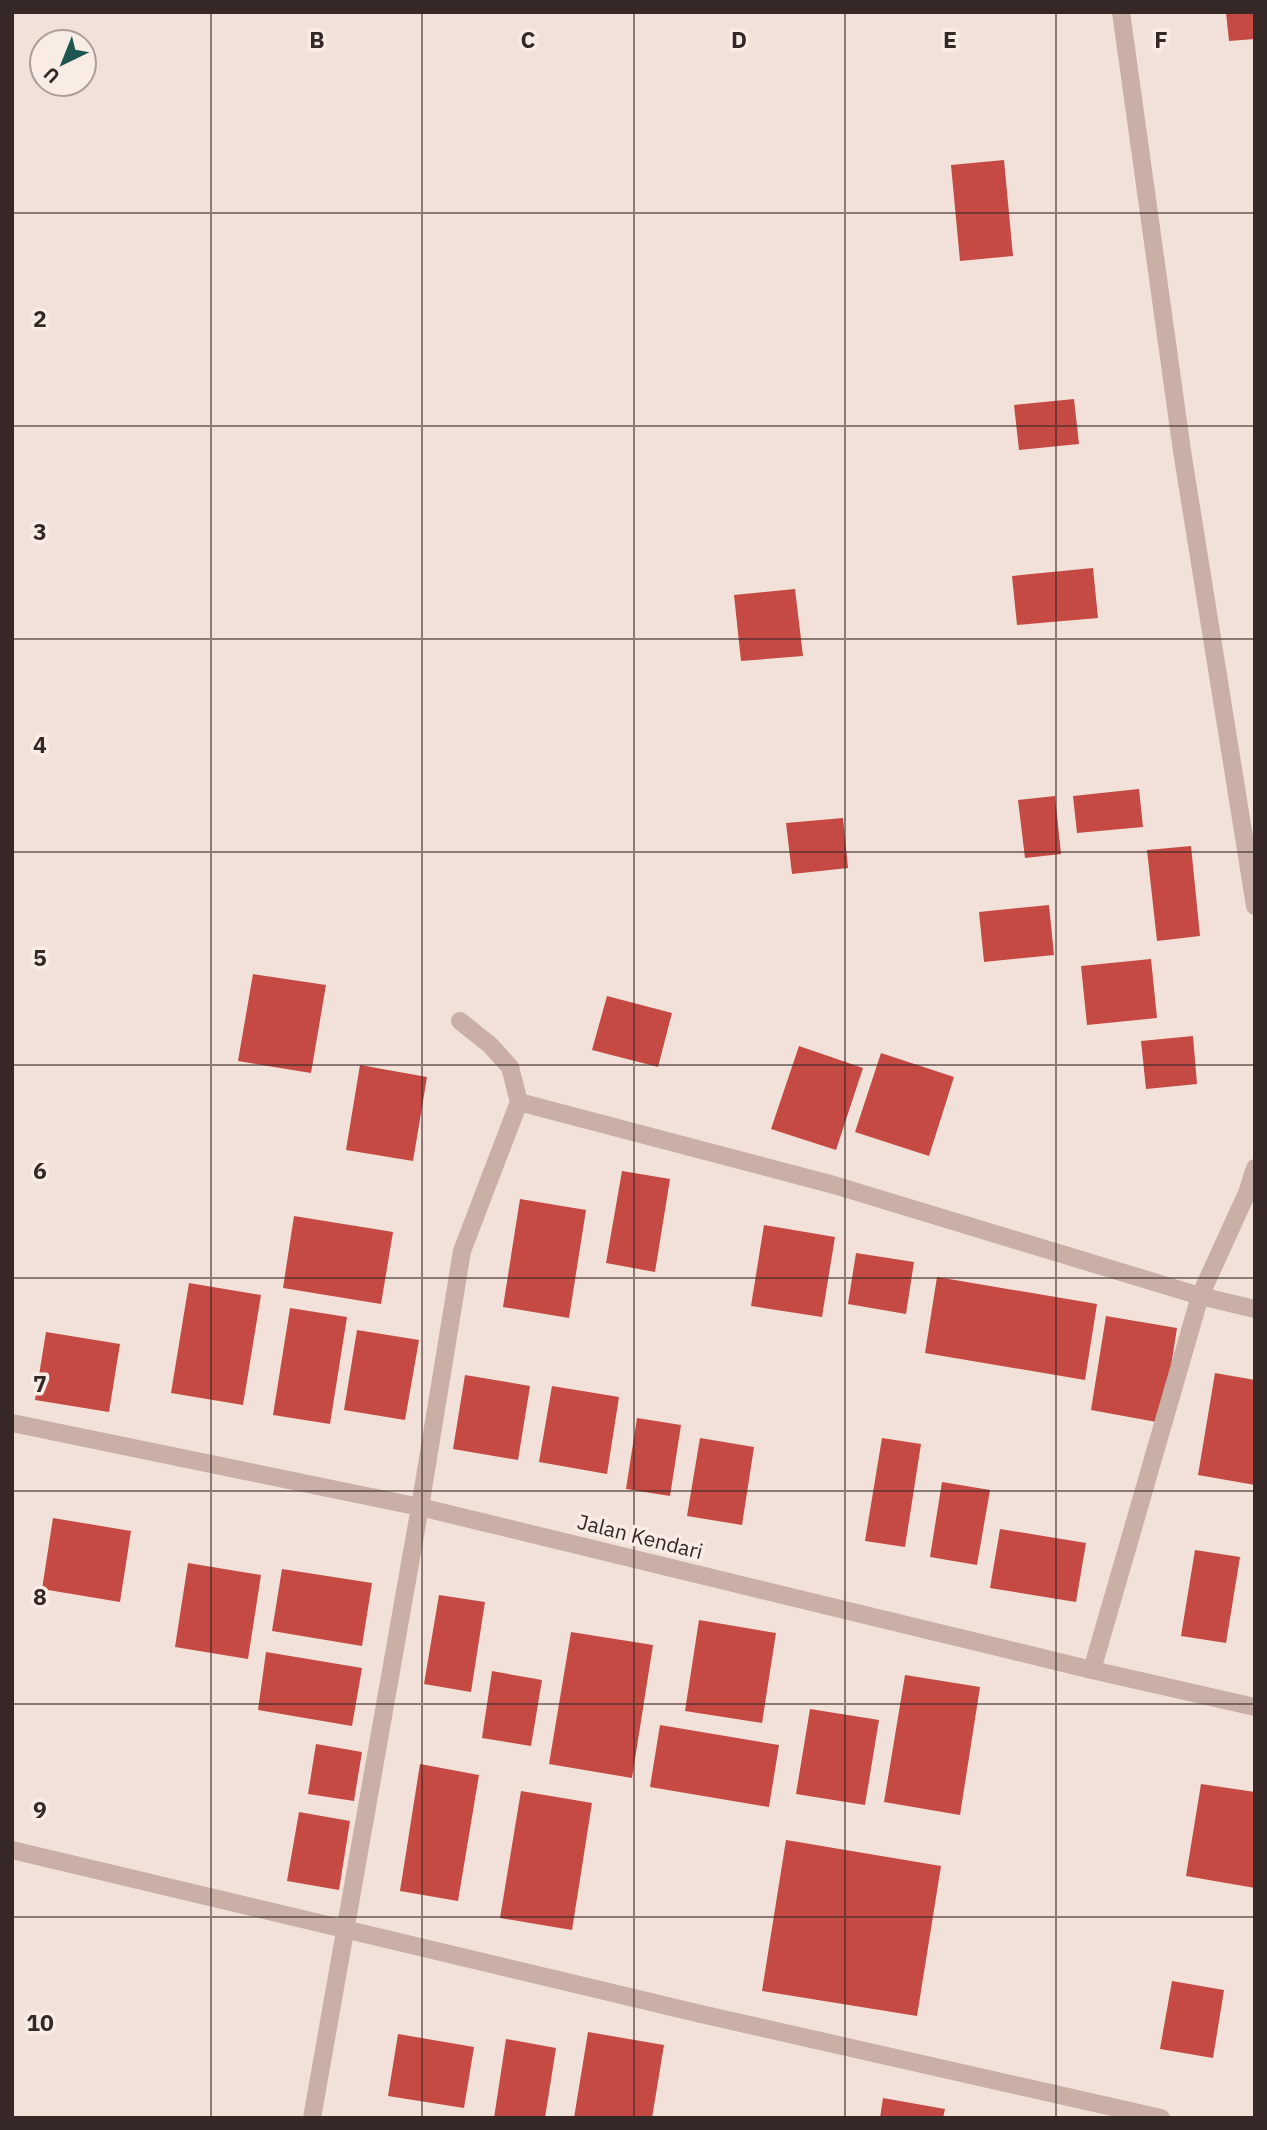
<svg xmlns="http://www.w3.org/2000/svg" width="1267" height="2130" viewBox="0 0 1267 2130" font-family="'IBM Plex Sans',sans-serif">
<rect width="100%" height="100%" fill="#f1e1d9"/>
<path fill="#c54a43" d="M1226 12H1255V39L1229 41Z
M1004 160 1013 256 960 261 951 165Z
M1074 399 1079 444 1019 450 1014 405Z
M1093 568 1098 618 1017 625 1012 576Z
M795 589 803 656 741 661 734 595Z
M1139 789 1143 827 1077 833 1073 796Z
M1055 796 1061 854 1025 858 1018 800Z
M843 818 848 868 792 874 786 823Z
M1191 846 1200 936 1157 941 1147 850Z
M1049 905 1054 955 984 962 979 912Z
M1151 959 1157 1018 1087 1025 1081 966Z
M253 974 326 985 311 1073 238 1061Z
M607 996 672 1013 658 1067 592 1050Z
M1193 1036 1197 1084 1146 1089 1141 1041Z
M799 1046 863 1068 836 1150 771 1129Z
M881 1053 954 1077 929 1156 855 1132Z
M360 1065 427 1077 413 1161 346 1150Z
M622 1171 670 1179 655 1272 606 1263Z
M520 1199 586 1210 569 1318 503 1307Z
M294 1216 393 1232 381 1304 283 1288Z
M764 1225 835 1237 822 1317 751 1306Z
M856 1253 914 1262 906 1314 848 1304Z
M937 1277 1097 1304 1085 1380 925 1353Z
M189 1283 261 1295 243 1405 171 1393Z
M290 1308 347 1317 330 1424 273 1415Z
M1106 1316 1177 1328 1162 1423 1091 1410Z
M357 1330 419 1340 405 1420 344 1410Z
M46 1332 120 1344 109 1412 35 1400Z
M1215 1373 1255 1380V1485L1198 1475Z
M465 1375 530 1386 518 1460 453 1449Z
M552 1386 619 1397 607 1474 539 1462Z
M637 1418 681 1425 670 1496 626 1489Z
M700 1438 754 1447 742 1525 687 1516Z
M882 1438 921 1444 905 1547 865 1541Z
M942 1482 990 1490 977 1565 930 1557Z
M53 1518 131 1531 120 1602 42 1589Z
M1000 1529 1086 1543 1076 1602 990 1588Z
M1195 1550 1240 1557 1226 1643 1181 1636Z
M188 1563 261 1575 248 1659 175 1647Z
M282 1569 372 1583 362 1646 272 1631Z
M439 1595 485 1602 471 1692 424 1684Z
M699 1620 776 1633 762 1723 685 1711Z
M571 1632 653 1645 632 1778 549 1764Z
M266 1652 362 1668 352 1726 258 1710Z
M492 1671 542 1680 531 1746 482 1738Z
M905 1675 980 1687 960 1815 884 1802Z
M810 1709 879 1720 865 1805 796 1794Z
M660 1725 779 1745 769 1807 650 1787Z
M316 1744 362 1752 354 1801 308 1794Z
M420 1764 479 1775 458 1901 400 1891Z
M1201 1784 1255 1792V1888L1186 1876Z
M521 1791 592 1803 572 1930 500 1918Z
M299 1812 350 1821 339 1890 287 1881Z
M786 1840 941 1866 917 2016 762 1991Z
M1172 1981 1224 1990 1213 2058 1160 2049Z
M588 2032 664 2045 652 2118H574Z
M398 2034 474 2047 464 2108 388 2096Z
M506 2039 556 2048 545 2118H494Z
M883 2098 945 2109 943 2118H880Z"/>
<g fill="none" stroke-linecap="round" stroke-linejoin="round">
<path stroke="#c9afa5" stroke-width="18" d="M1121 12 1182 451 1255 906
M519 1102 834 1185 1200 1296 1255 1309
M12 1423 420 1507 1092 1670 1255 1707
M1092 1670 1200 1296 1247 1193 1255 1168
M12 1850 701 2014 1161 2118
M312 2118 420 1507 462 1251 519 1102 510 1067 490 1045 460 1021"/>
</g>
<path fill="none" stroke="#352826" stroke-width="2" stroke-opacity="0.55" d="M211 12V2118M422 12V2118M634 12V2118M845 12V2118M1056 12V2118M12 213H1255M12 426H1255M12 639H1255M12 852H1255M12 1065H1255M12 1278H1255M12 1491H1255M12 1704H1255M12 1917H1255"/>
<g text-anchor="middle" stroke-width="7" stroke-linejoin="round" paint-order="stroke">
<g font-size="21" fill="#352826" stroke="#f9ece5">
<text transform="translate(640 1537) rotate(14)" y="7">Jalan Kendari</text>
</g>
</g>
<g font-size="23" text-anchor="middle" font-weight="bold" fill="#352826" stroke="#f9ece5" stroke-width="7" stroke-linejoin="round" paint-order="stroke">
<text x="317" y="48">B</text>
<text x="528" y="48">C</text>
<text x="739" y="48">D</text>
<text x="950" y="48">E</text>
<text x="1161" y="48">F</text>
<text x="40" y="327">2</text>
<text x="40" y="540">3</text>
<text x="40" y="753">4</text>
<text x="40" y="966">5</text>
<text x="40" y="1179">6</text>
<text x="40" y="1392">7</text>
<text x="40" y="1605">8</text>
<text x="40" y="1818">9</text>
<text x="40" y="2031">10</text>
</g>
<rect width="1267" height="2130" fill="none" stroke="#352826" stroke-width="28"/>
<g transform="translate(63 63) rotate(223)"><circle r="33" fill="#f9ece5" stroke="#ab9e99" stroke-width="2"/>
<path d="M0-5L12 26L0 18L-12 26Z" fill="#1d564f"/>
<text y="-10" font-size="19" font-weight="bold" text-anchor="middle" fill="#352826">U</text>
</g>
</svg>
